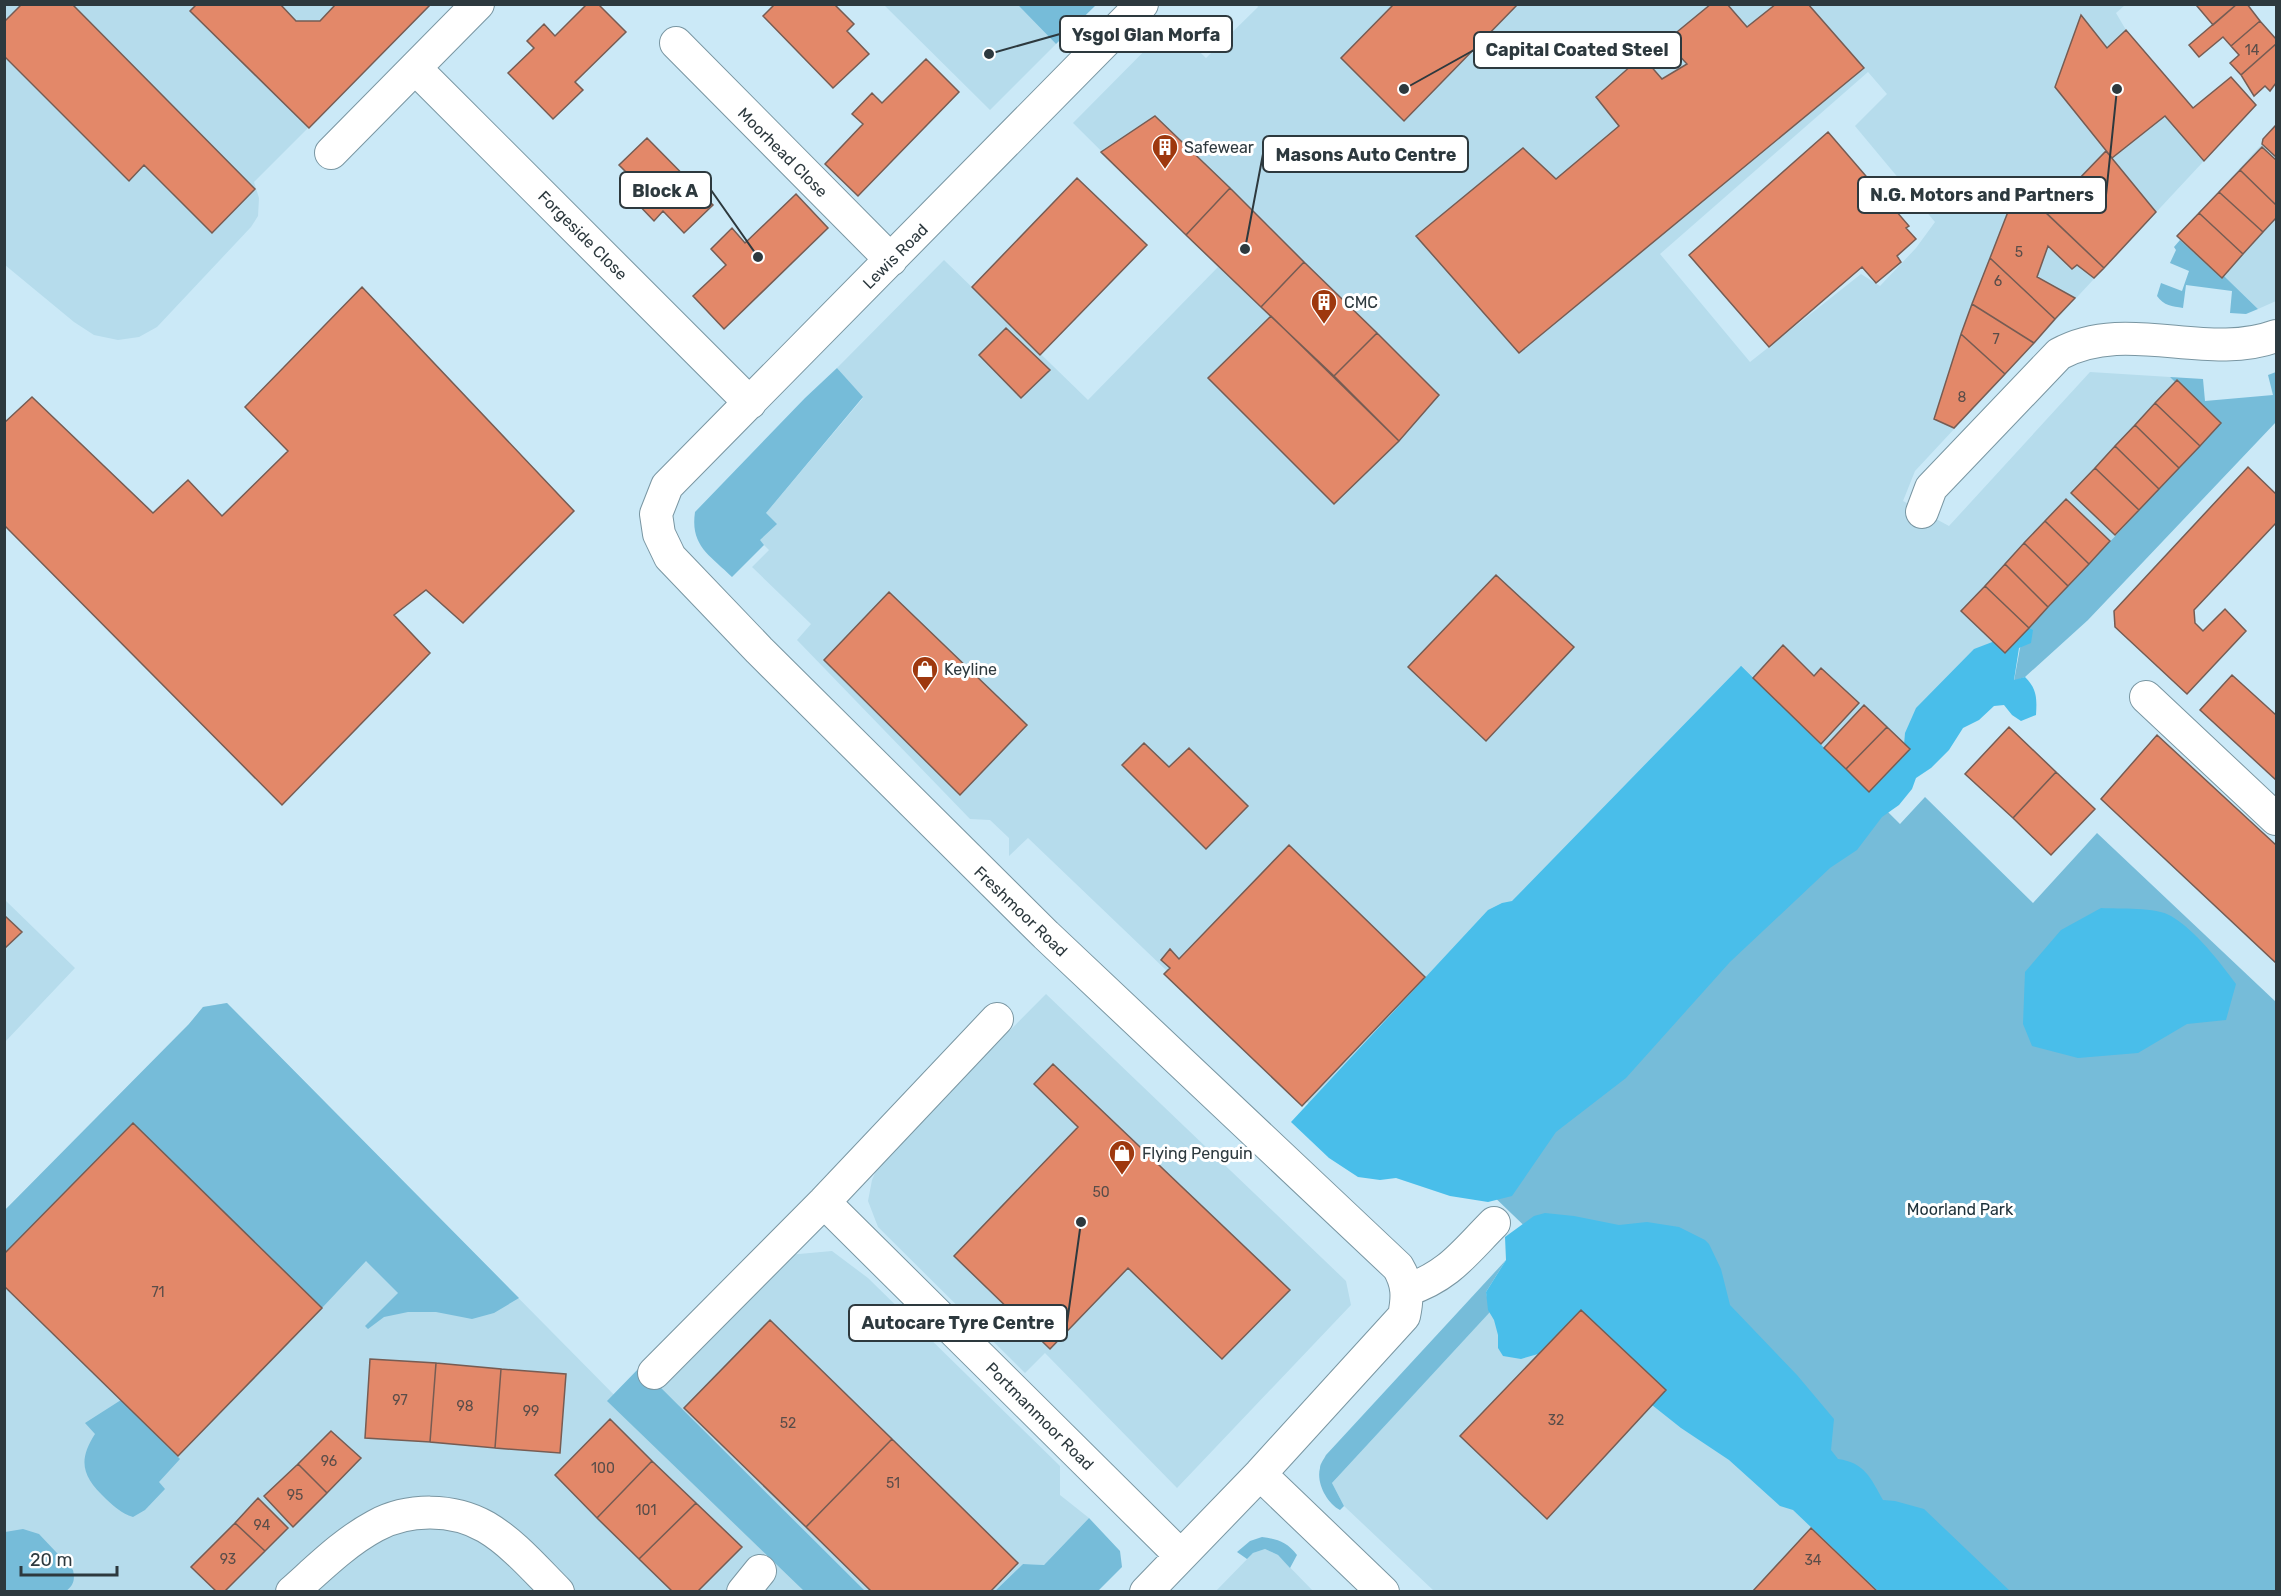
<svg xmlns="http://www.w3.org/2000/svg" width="2281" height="1596" viewBox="0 0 2281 1596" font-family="Rubik,sans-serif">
<rect width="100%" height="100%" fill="#cbe9f7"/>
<path fill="#b6dcec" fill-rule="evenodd" d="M4 5H431L254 182 259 198 258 216 251 227 157 327 139 337 118 340 94 335 74 322 5 265Z
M884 5H1018L1056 44 990 110Z
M1257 5H2125L2116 13 2126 30 2193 108 2231 77 2256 105 1915 471 1903 501 1949 526 2090 372 2170 377 2175 382 2177 381 2221 423 2005 653 1869 792 1753 678 1319 1114 1306 1101 1302 1106 1164 974 1166 970 1028 838 1009 856V838L990 820 970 819 797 640 811 624 752 567 769 550 759 540 766 513 863 398 837 368 944 260 1088 400 1218 267 1073 123 1171 24 1206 58 1258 7ZM1868 72 1887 94 1855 126 1935 222 1916 248 1880 286 1861 274 1750 362 1660 254Z
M2276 125V301L2258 309 2224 276 2222 278 2177 237 2262 144 2263 139Z
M4 899 75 968 5 1042H4Z
M1046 994 1346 1281 1351 1305 1177 1488 1045 1353 1025 1373 878 1227 868 1201 872 1180 880 1161Z
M227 1003 632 1413 788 1255 832 1251 868 1278 1060 1466V1495L1089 1518 1044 1565 1023 1564 995 1591 5 1592V1210L189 1024 203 1007Z
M1548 1249 1771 1487 1878 1591H1434L1344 1506 1332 1483Z
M1265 1549 1278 1555 1313 1591 1215 1592 1253 1553Z"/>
<path fill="#76bcd9" d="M1018 5H1096L1056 44Z
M2180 240 2221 277 2224 276 2258 309 2246 314 2230 313 2232 291 2186 285 2183 308C2172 306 2164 306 2157 296L2161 283 2182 291 2189 271 2170 263 2176 250 2174 247Z
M837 368 863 397 766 513 777 524 760 540 764 545 732 577C710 555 690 546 695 512L805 398Z
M2276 372V422L2088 620 2025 677 2014 681 2020 648 2029 628 2221 423 2177 381 2175 382 2170 377 2203 379 2205 401 2273 395 2268 375Z
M1741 666 1900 824 1925 797 2033 903 2097 833 2276 1002V1591H1904L1485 1188Z
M227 1003 519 1298 494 1313 472 1319 436 1312H408L384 1317 368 1329 365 1326 398 1293 366 1261 322 1308 133 1123 5 1254V1210L189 1024 203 1007Z
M1506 1260 1486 1292 1490 1312 1332 1483 1344 1506 1340 1510C1327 1503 1316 1483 1320 1468 1320 1464 1324 1459 1326 1455Z
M640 1367 865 1591H804L607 1401Z
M121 1400 180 1459 159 1482 165 1489 145 1510 133 1517C121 1513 115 1507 106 1499 83 1477 77 1462 95 1434L85 1423Z
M1089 1518 1120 1551 1122 1567 1098 1591H995L1023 1564 1044 1565Z
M23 1529 39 1534 73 1570C75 1579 74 1585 66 1591H5V1532Z
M1262 1537C1278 1539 1287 1542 1297 1555L1290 1568 1278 1555 1265 1549 1253 1553 1247 1559 1237 1552 1250 1541Z"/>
<path fill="#49beea" d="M2029 628 2033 630 2031 643 2019 648 2014 680 2025 677C2037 689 2037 698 2036 715L2021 721 2012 715 2004 705 1994 706 1979 720 1963 728 1949 750 1931 768 1916 778 1912 789 1899 805 1882 817 1857 850 1830 868 1730 962 1626 1078 1556 1132 1512 1196 1488 1202 1450 1196 1396 1178 1380 1180 1358 1177 1329 1158 1291 1122 1488 910 1502 903 1512 901 1741 666 1869 792 1903 757 1905 733 1916 708 1974 649Z
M2101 908C2119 909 2156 907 2171 916 2196 931 2219 961 2236 984L2226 1020 2187 1024 2138 1053 2078 1058 2032 1046 2023 1024 2025 972 2061 930Z
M1545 1213 1574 1216 1619 1225 1647 1222 1679 1227 1705 1240 1709 1244 1721 1269 1730 1305 1797 1375 1834 1419 1831 1450 1838 1459C1865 1463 1870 1477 1883 1500L1895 1501 1924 1509 2010 1591H1878L1793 1510 1780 1506 1729 1460 1681 1428 1652 1405 1666 1390 1581 1310 1538 1354 1521 1359 1503 1356 1498 1348V1335L1494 1320 1488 1310 1486 1292 1506 1260 1505 1237 1534 1216Z"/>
<path fill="#e38869" stroke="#765c53" stroke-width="1.5" d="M22 4H72L255 189 212 233 144 165 129 181 4 56V22Z
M197 4H280L296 21H320L336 4H431L309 128 190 11Z
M587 4H598L626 32 575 82 583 90 553 119 508 73 534 48 527 41 544 24 555 36Z
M775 4H834L854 24 847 31 869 54 833 88 763 16Z
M1394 4H1518L1404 121 1341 58Z
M1711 4H1727L1747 27 1776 4H1808L1864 68 1519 353 1416 236 1523 148 1556 179 1619 126 1596 97 1642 56 1662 79 1687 64 1666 41Z
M2199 4H2237L2213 25 2197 6Z
M2237 4H2247L2260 21 2231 46 2223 37 2199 57 2189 45Z
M2081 15 2107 48 2126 30 2193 108 2231 77 2256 105 2204 161 2165 116 2112 158 2055 87Z
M2260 21 2276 39V44L2241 75 2230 63 2239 55 2231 46Z
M2276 44V83L2270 91 2265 86 2254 96 2241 75Z
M926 59 959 92 858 196 825 164 863 124 852 114 872 93 882 103Z
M1155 116 1230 188 1186 235 1101 152Z
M2276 125V157L2262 144 2263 139Z
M1828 132 1909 226 1906 228 1916 239 1897 256 1901 262 1876 283 1862 267 1769 347 1689 255Z
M647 138 713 205 684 233 663 211 654 221 634 200 644 190 619 165Z
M2262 147 2276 160V205L2240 170Z
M2106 151 2156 212 2104 268 2046 213Z
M2240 170 2276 205V218L2263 232 2219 192Z
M1077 178 1147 245 1040 355 972 287Z
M2018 186 2104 268 2094 278 2077 265 2072 269 2048 246 2037 277 2075 298 2055 319 1990 258Z
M1230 188 1304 262 1261 307 1186 235Z
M2219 192 2263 232 2243 254 2199 213Z
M796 194 828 228 724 329 693 296 726 265 711 249 732 228 745 243Z
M2199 213 2243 254 2222 278 2177 236Z
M1990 258 2055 319 2034 343 1972 304Z
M1304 262 1377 333 1334 376 1261 307Z
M362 287 574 511 463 623 426 590 394 615 430 653 282 805 4 525V423L32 397 153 513 188 480 222 516 288 451 245 407Z
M1972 304 2034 343 2005 374 1961 334Z
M1271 316 1399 441 1334 504 1208 378Z
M1006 328 1050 370 1021 398 979 355Z
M1377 333 1439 395 1399 441 1334 376Z
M1961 334 2005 374 1954 428 1934 419Z
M2177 380 2221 423 2200 446 2155 403Z
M2155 403 2200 446 2179 468 2135 425Z
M2135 425 2179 468 2159 489 2115 446Z
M2115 446 2159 489 2139 510 2095 468Z
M2248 467 2276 494V523L2194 610 2195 623 2203 631 2225 609 2246 631 2187 694 2115 627 2114 611Z
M2095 468 2139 510 2115 535 2071 493Z
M2066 499 2110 541 2089 564 2045 521Z
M2045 521 2089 564 2068 586 2024 543Z
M2024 543 2068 586 2048 607 2005 564Z
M2005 564 2048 607 2029 628 1985 586Z
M1496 575 1574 647 1486 741 1408 667Z
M1985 586 2029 628 2005 653 1961 611Z
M889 592 1027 725 960 795 824 660Z
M1783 645 1814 676 1821 668 1859 703 1821 744 1753 678Z
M2232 675 2276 715V780L2200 710Z
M1864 705 1887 727 1846 769 1824 748Z
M1887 727 1910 749 1869 792 1846 769Z
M2009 727 2056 772 2013 818 1965 774Z
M2157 735 2276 845V963L2101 799Z
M1144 743 1169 767 1189 748 1248 806 1206 849 1122 765Z
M2056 772 2095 809 2051 855 2013 818Z
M1289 845 1425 977 1302 1106 1164 974 1170 968 1161 960 1170 949 1179 959Z
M4 915 22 932 4 949Z
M1053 1064 1290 1290 1222 1359 1128 1268 1050 1349 954 1256 1078 1127 1034 1084Z
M133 1123 322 1308 178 1456 4 1286V1254Z
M1581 1310 1666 1390 1547 1519 1460 1436Z
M770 1320 892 1439 806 1527 684 1408Z
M370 1359 436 1363 430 1442 365 1438Z
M436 1363 501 1369 495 1448 430 1442Z
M501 1369 566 1374 560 1453 495 1448Z
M610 1419 652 1461 597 1518 555 1475Z
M331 1431 361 1458 327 1493 298 1464Z
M892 1439 1018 1563 990 1592H872L806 1527Z
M652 1461 696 1503 639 1559 597 1518Z
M298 1464 327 1493 293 1527 264 1496Z
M258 1498 288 1528 265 1551 235 1523Z
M696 1503 742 1547 697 1592H673L639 1559Z
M235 1523 265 1551 224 1592H217L191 1567Z
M1811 1528 1878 1592H1752Z"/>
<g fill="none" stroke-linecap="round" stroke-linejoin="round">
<g stroke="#7996a2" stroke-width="34">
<path id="minor" d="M1142 4 667 486 656 514 659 534 670 557 759 650 1046 935 1398 1267C1408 1284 1408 1297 1404 1316L1260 1474 1146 1592
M676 43 891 260
M415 68 750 403
M331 153 478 4
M1922 512 1931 488 2059 354C2127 317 2206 362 2276 336
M2146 697 2276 819
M824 1202 1180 1555
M1407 1290C1449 1276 1464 1253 1494 1223
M654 1373 824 1202 997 1019
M1260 1474 1383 1592
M292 1592C318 1569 345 1542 375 1526 408 1508 453 1508 486 1527 513 1543 535 1569 558 1592
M743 1592 760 1571"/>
</g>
<use href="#minor" stroke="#fff" stroke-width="32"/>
</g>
<defs>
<g id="building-pin" transform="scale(1.35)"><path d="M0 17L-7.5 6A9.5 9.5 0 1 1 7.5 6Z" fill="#9e380e" stroke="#fff"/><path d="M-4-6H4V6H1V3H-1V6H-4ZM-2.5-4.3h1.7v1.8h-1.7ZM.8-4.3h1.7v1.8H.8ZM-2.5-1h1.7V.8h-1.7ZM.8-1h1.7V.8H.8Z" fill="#fff"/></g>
<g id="shop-pin" transform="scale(1.35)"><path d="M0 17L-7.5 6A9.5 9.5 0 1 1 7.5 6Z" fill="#9e380e" stroke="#fff"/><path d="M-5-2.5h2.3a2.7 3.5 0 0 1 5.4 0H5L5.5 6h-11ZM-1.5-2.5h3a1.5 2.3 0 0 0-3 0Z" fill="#fff"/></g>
</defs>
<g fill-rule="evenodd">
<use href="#building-pin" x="1165" y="147"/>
<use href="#building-pin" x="1324" y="302"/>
<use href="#shop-pin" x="925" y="669"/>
<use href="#shop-pin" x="1122" y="1153"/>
</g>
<g text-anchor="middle" stroke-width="6" stroke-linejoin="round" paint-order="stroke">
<g font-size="14" fill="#5a4d49">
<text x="2252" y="55">14</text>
<text x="2019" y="257">5</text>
<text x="1998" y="286">6</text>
<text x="1996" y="344">7</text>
<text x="1962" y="402">8</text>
<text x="1101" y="1197">50</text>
<text x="158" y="1297">71</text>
<text x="400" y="1405">97</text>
<text x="465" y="1411">98</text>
<text x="531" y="1416">99</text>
<text x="1556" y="1425">32</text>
<text x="788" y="1428">52</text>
<text x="329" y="1466">96</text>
<text x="603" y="1473">100</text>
<text x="893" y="1488">51</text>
<text x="295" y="1500">95</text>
<text x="646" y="1515">101</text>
<text x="262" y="1530">94</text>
<text x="228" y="1564">93</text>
<text x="1813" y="1565">34</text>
</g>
<g font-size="16" fill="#2d393e" stroke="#fff" text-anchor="start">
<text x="1184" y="153">Safewear</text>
<text x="1344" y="308">CMC</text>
<text x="944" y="675">Keyline</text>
<text x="1142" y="1159">Flying Penguin</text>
</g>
<g font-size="16" fill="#2d393e" stroke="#fff">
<text transform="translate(783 152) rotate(45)" y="6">Moorhead Close</text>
<text transform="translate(583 235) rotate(45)" y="6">Forgeside Close</text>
<text transform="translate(895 256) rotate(-45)" y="6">Lewis Road</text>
<text transform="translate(1021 911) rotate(44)" y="6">Freshmoor Road</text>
<text transform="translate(1040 1416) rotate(45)" y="6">Portmanmoor Road</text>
</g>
<g font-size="16" fill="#1c3039" stroke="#fff">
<text x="1960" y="1215">Moorland Park</text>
</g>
</g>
<path fill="none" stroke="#2d393e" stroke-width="2" d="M989 54L1060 34M1404 89L1474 50M1245 249L1263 154M758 257L711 190M2117 89L2106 195M1081 1222L1067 1323"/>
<g fill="#2d393e" stroke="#fff" stroke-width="2">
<circle cx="989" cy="54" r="6"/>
<circle cx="1404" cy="89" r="6"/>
<circle cx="1245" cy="249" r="6"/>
<circle cx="758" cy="257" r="6"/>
<circle cx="2117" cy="89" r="6"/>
<circle cx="1081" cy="1222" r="6"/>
</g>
<g fill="#fff" stroke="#2d393e" stroke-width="2">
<rect x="1060" y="16" width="172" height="36" rx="6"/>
<rect x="1474" y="32" width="207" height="36" rx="6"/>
<rect x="1263" y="136" width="205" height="36" rx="6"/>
<rect x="620" y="172" width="91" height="36" rx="6"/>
<rect x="1858" y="177" width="248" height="36" rx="6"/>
<rect x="849" y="1305" width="218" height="36" rx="6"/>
</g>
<g font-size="18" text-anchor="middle" font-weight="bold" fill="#2d393e">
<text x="1146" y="41">Ysgol Glan Morfa</text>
<text x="1577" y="56">Capital Coated Steel</text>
<text x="1366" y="161">Masons Auto Centre</text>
<text x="665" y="197">Block A</text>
<text x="1982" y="201">N.G. Motors and Partners</text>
<text x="958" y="1329">Autocare Tyre Centre</text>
</g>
<rect width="2281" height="1596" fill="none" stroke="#2d393e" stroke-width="12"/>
<path d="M21 1566v9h96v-9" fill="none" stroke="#2d393e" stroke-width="3"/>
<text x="30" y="1566" font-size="18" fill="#2d393e" stroke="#ffffff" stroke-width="4.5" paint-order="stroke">20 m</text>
</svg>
